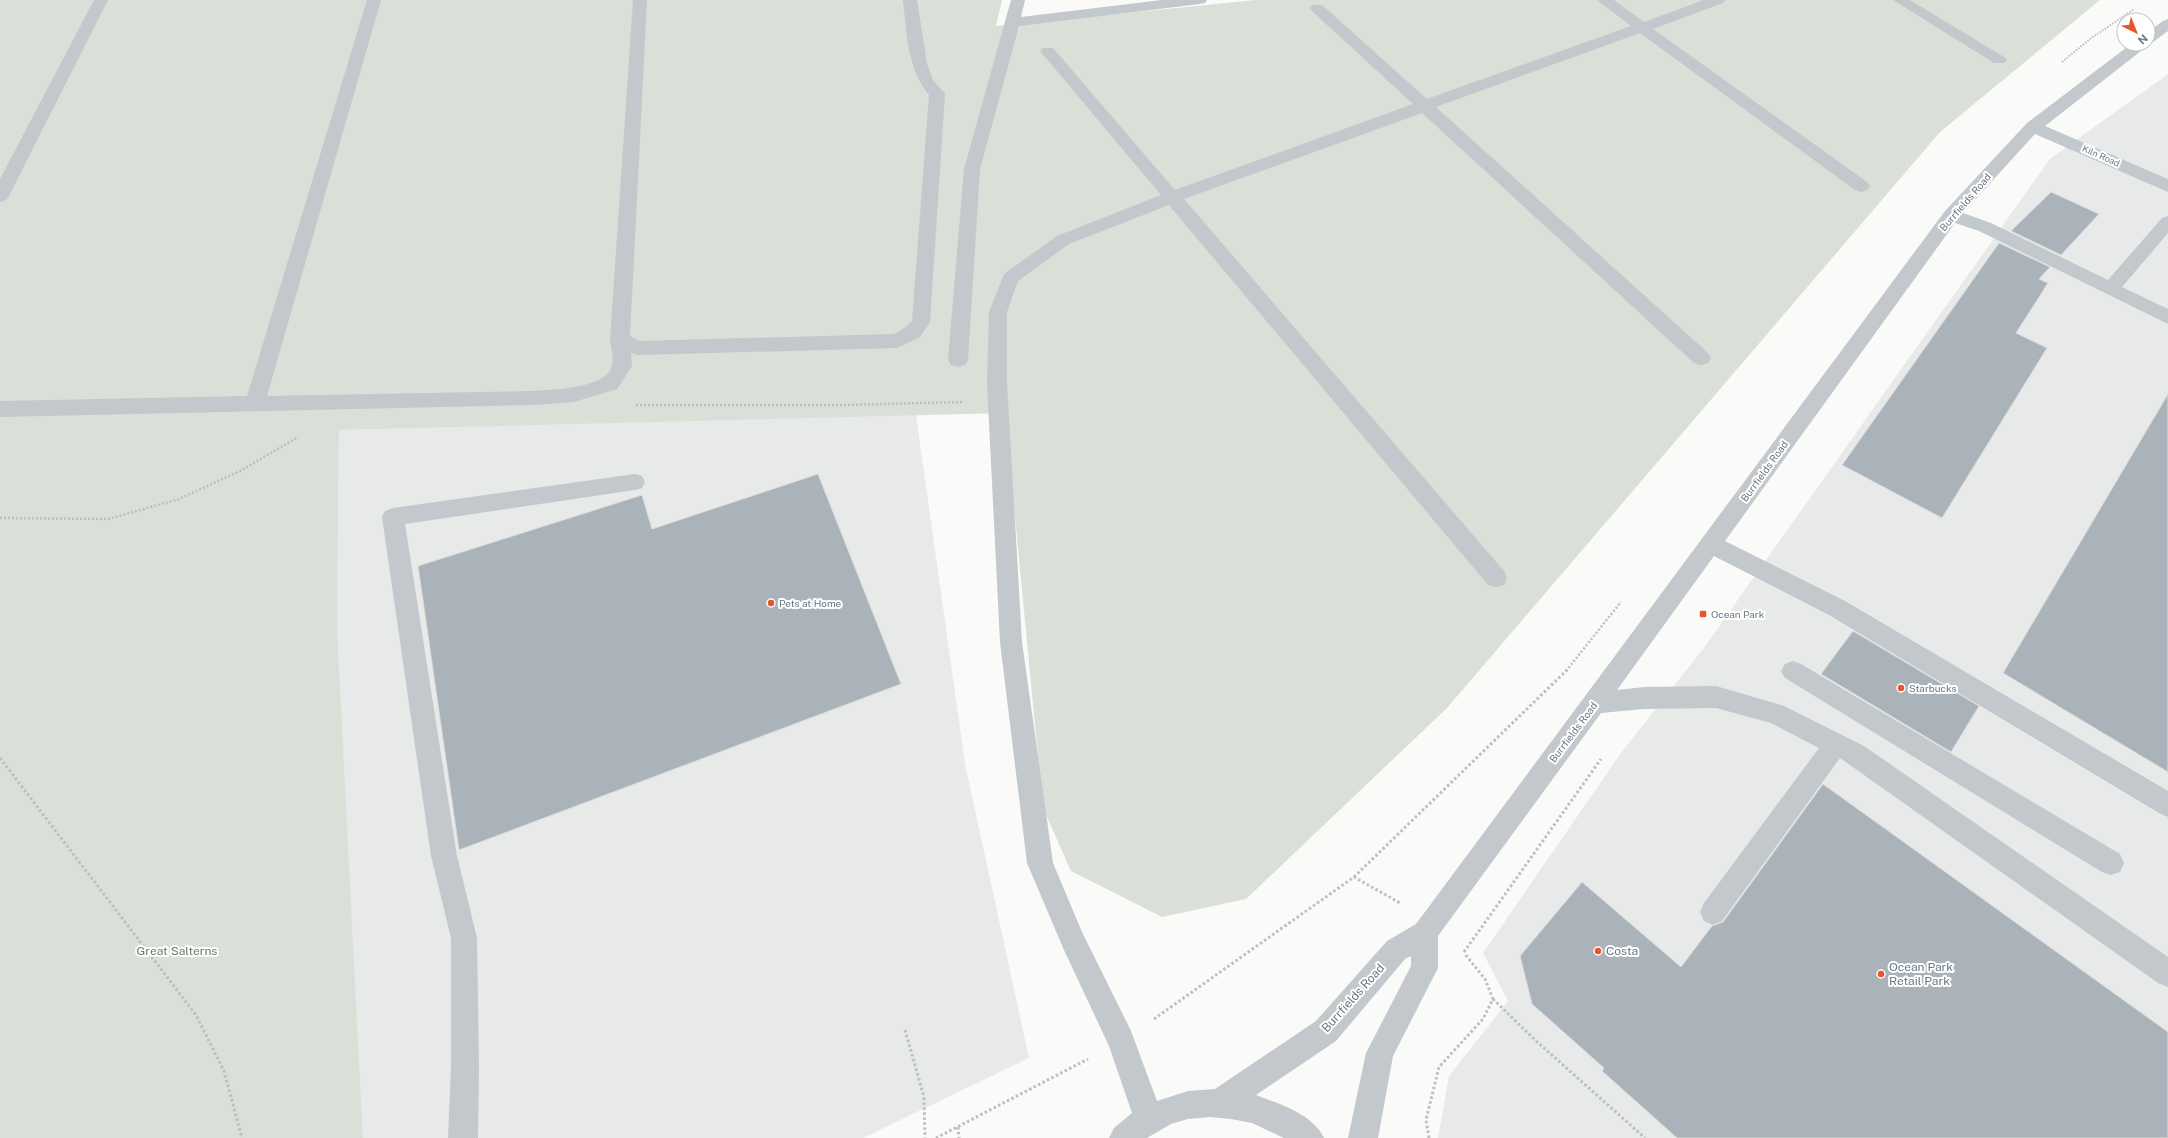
<svg xmlns="http://www.w3.org/2000/svg" width="2168" height="1138" viewBox="0 0 2168 1138" font-family="'Public Sans',sans-serif">
<rect width="100%" height="100%" fill="#fafaf8"/>
<path fill="#e8e9e9" d="M2168 74V1138H1438L1449 1076 1508 1001 1483 953 1621 753 1703 649 2050 159Z
M916 415 965 764 1029 1058 863 1138H363L337 624 339 430Z"/>
<path fill="#dadfd7" d="M0 0H1002L996 26 1256 0H2100L1940 132 1447 708 1246 899 1162 917 1071 871 1043 808 1005 413 339 430 337 624 363 1138H0Z"/>
<path fill="#aab3b9" stroke="#dcdcda" d="M2051 192 2099 214 2061 255 2011 231Z
M1999 243 2050 267 2039 279 2048 283 2016 333 2047 348 1942 518 1842 465Z
M2168 394V772L2003 673Z
M818 474 901 684 459 850 418 566 642 495 652 529Z
M1853 631 1979 706 1951 752 1821 674Z
M1823 784 2168 1032V1138H1677L1602 1071 1604 1068 1532 1004 1520 956 1582 882 1681 967 1712 926 1723 922Z"/>
<g fill="none" stroke-linecap="round" stroke-linejoin="round">
<path stroke="#bbbfc2" stroke-width="2" stroke-dasharray="1.5 1.5" stroke-linecap="butt" d="M2062 62 2090 39 2134 9"/>
<path stroke="#bbbfc2" stroke-width="2.5" stroke-dasharray="2 2" stroke-linecap="butt" d="M636 405H844L963 402
M0 518 108 519 179 499 240 471 298 437
M1566 671 1621 602"/>
<path stroke="#bbbfc2" stroke-width="3" stroke-dasharray="2.5 2.5" stroke-linecap="butt" d="M0 758 196 1015 224 1071 242 1138
M1354 877 1567 670
M1464 952 1601 759
M1493 999 1535 1040 1645 1138
M1154 1019 1354 877 1400 903
M905 1030 924 1097 925 1138
M958 1127 959 1138
M936 1138 1088 1059
M1429 1138 1426 1120 1439 1067 1483 1019 1493 999 1485 979 1464 953"/>
<path fill="#c3c8cc" fill-rule="evenodd" d="M94 0H108L9 196 6 200 0 202V179Z
M367 0H381L267 396 534 391C554 389 607 389 612 365 614 358 611 347 610 340L633 0H647L630 336 640 341 894 334 906 327 912 321 929 95C907 68 907 33 903 0H917L927 64 933 80 945 94 930 322 920 337 897 348 638 355 631 353 632 366 617 389 574 402 534 405 0 417V401L247 396Z
M1011 0H1025L1021 17 1162 0H1207L1205 3 1200 4 1019 26 980 169 968 360 965 365 958 367 951 365 948 360 964 169Z
M1597 0H1614L1644 22 1704 0H1725L1723 3 1653 29 1867 182 1870 186 1867 190 1861 192 1855 190 1640 33 1436 107 1708 353 1711 358 1708 363 1701 365 1694 363 1422 113 1184 199 1504 571 1507 578 1504 585 1496 587 1488 585 1169 205 1069 244 1018 281 1007 312V383L1022 642 1053 863 1082 932 1131 1031 1157 1101 1188 1091 1215 1089 1316 1021 1387 941 1416 924 1945 211 2027 123 2131 44H2148V32L2163 21 2168 19V31L2153 42 2148 44 2146 47 2045 126 2168 179V192L2035 134 1963 213 1991 223 2108 280 2162 218 2168 216V233L2122 287 2168 309V324L1979 231 1955 223 1725 541 1845 601 2168 791V817L2159 813 1829 615 1714 556 1617 690 1644 687 1716 686 1784 706 1864 746 2168 957V987L2158 983 1840 758 1722 921 1713 925 1704 921 1700 912 1704 903 1819 748 1771 723 1716 708 1644 709 1601 713 1438 936V968L1393 1056 1378 1138H1348L1366 1053 1411 966V956L1405 959 1336 1041 1256 1095C1279 1104 1313 1114 1324 1138H1284L1252 1123 1231 1119 1210 1117 1188 1119 1171 1124 1147 1138H1109L1114 1128 1132 1113 1109 1046 1064 950 1027 863 1000 642 987 383 989 312 1004 274 1057 236 1161 195 1040 51 1043 48H1053L1175 190 1413 104 1312 11 1310 8 1312 5H1322L1427 99 1631 26Z
M1893 0H1910L2004 57 2007 60 2004 63H1994Z
M635 474 642 476 645 482 642 488 635 490 405 524 457 856 477 938 479 1068 478 1138H448L451 1068V938L431 856 382 517 385 511 393 508Z
M1793 661 1801 664 2120 854 2124 863 2120 872 2111 875 2102 872 1785 678 1781 671 1785 664Z"/>
</g>
<g fill="#e4572e" stroke="#fff" stroke-width="1.5">
<circle cx="771" cy="603" r="4"/>
<rect x="1699" y="610" width="8" height="8" rx="2"/>
<circle cx="1901" cy="688" r="4"/>
<circle cx="1598" cy="951" r="4"/>
<circle cx="1881" cy="974" r="4"/>
</g>
<g text-anchor="middle" stroke-width="4" stroke-linejoin="round" paint-order="stroke">
<g font-size="9" fill="#657683" stroke="#fff">
<text transform="translate(2101 156) rotate(24)" y="3">Kiln Road</text>
</g>
<g font-size="10" fill="#657683" stroke="#fff">
<text transform="translate(1965 202) rotate(-49)" y="4">Burrfields Road</text>
<text transform="translate(1764 471) rotate(-54)" y="4">Burrfields Road</text>
<text transform="translate(1573 732) rotate(-53)" y="4">Burrfields Road</text>
</g>
<g font-size="10" fill="#657683" stroke="#fff" text-anchor="start">
<text x="779" y="607">Pets at Home</text>
<text x="1711" y="618">Ocean Park</text>
<text x="1909" y="692">Starbucks</text>
</g>
<g font-size="12" fill="#687a64" stroke="#fff">
<text x="177" y="955">Great Salterns</text>
</g>
<g font-size="12" fill="#657683" stroke="#fff" text-anchor="start">
<text x="1606" y="955">Costa</text>
<text x="1889" y="971">Ocean Park<tspan x="1889" dy="14">Retail Park</tspan></text>
</g>
<g font-size="12" fill="#657683" stroke="#fff">
<text transform="translate(1353 998) rotate(-48)" y="4">Burrfields Road</text>
</g>
</g>
<g transform="translate(2136 32) rotate(137)"><circle r="19" fill="#ffffff" stroke="#c1c8cd"/>
<path d="M0-3L7 15L0 10L-7 15Z" fill="#e4572e"/>
<text y="-6" font-size="11" font-weight="bold" text-anchor="middle" fill="#657683">N</text>
</g>
</svg>
